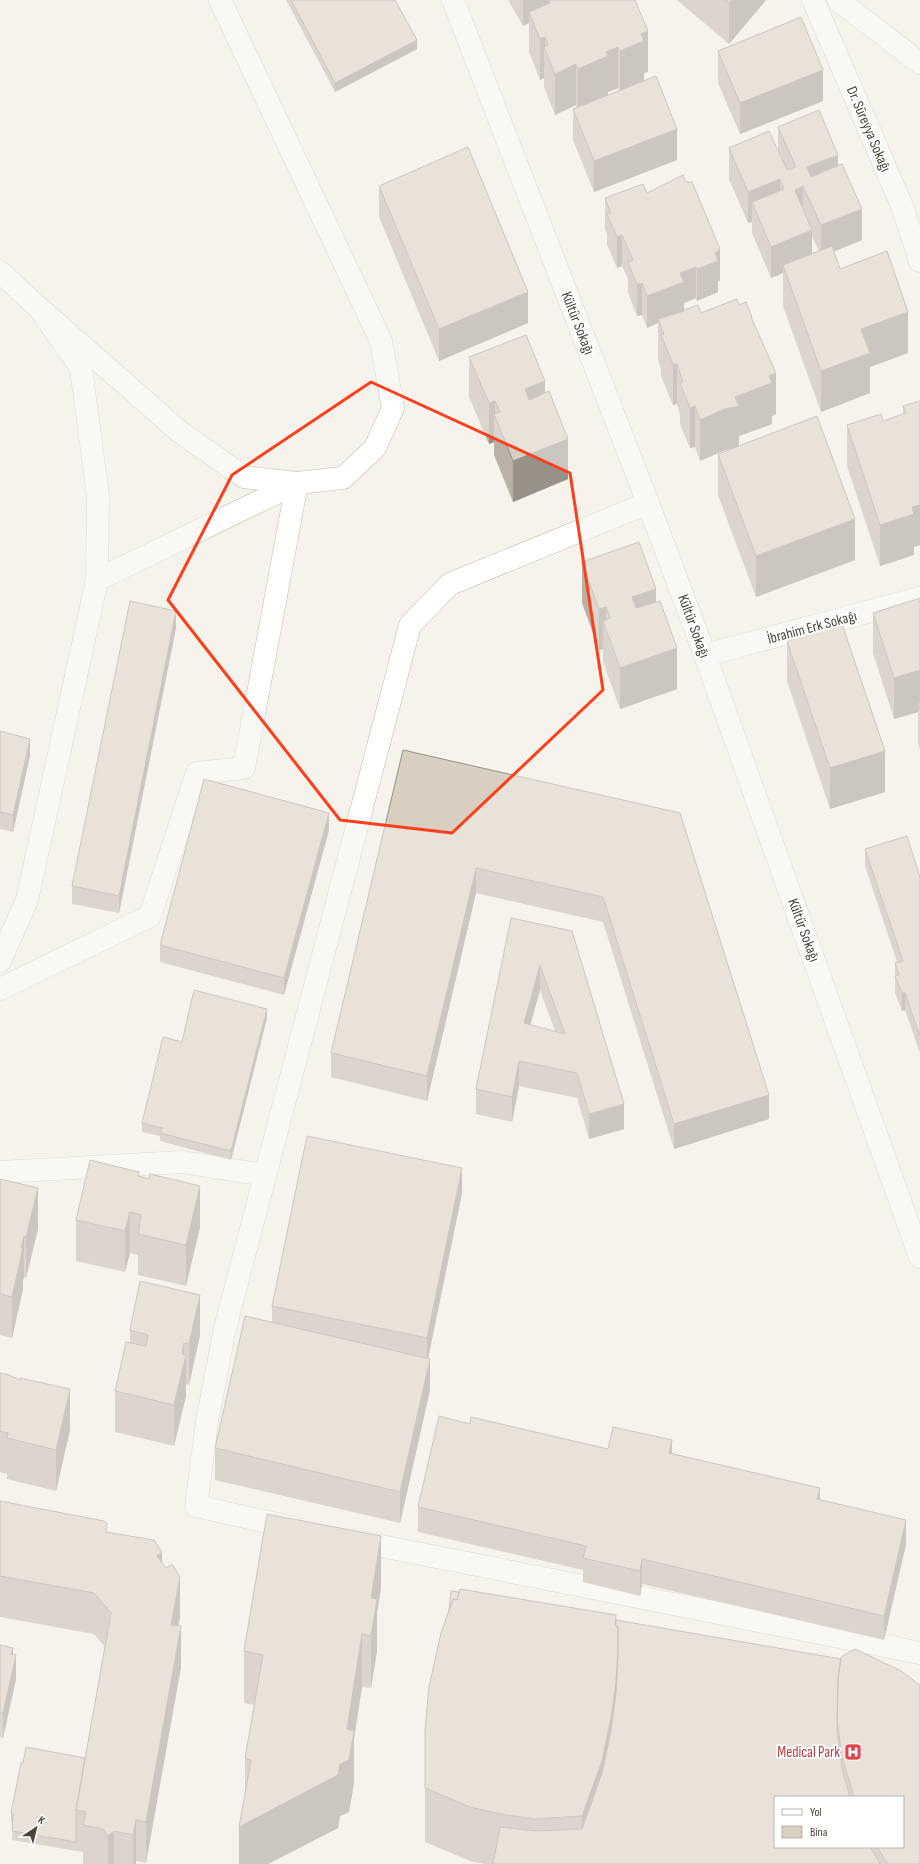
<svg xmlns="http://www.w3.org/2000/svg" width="920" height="1864" viewBox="0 0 920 1864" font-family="'Sofia Sans Condensed',sans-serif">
<rect width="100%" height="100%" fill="#f6f3ec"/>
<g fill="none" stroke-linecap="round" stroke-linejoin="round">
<g stroke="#c2bbae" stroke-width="23">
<path id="minor" d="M453 0 648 503 705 655 920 1257
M813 0 902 206 920 261
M838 0 920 63
M0 272 39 308 81 368 98 496 97 580 27 900 0 961
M39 308 180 432 244 477 297 483 343 478 375 448 393 408 381 341 220 0
M97 580 297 483
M705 655 920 598
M0 989 150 916 197 773 244 768 297 483
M0 1172 182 1162 265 1175
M294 1528 196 1506 207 1422 225 1328 410 625 450 584 648 503
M351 1540 920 1653"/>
</g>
<use href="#minor" stroke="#fff" stroke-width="22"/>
</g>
<path fill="#bab2a6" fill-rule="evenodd" d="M286 0H395L417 49 335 92Z
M508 0H635L648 72 644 73V81L677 160 594 192 573 140V109L577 108 576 105 555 115 544 87V78L540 80 529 52V23L523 26ZM618 88 620 91 608 95V92Z
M677 0H766L729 44Z
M718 51 823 101 740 134 718 83Z
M778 127 838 165 862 240 834 251 840 269 908 353 870 367V393L821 412 783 306V273L771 278 752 233V222L748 223 729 179V148L778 151ZM812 237 819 251 812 253Z
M379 186 528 323 439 361 379 217Z
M647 193 720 280 718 282V292L697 301 696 298 684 303V310L701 313 739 305 752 320 776 414 772 416V424L739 436V446L855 560 756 597 718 495V454L734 448 725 450 700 461 695 447 690 448 680 424V415L677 404 673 405 661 376V369L658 360V323L647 328 642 315 637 316 628 293V279L622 266 617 268 607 245V234L605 229V198Z
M469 357 545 393 568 479 513 502 494 455V442L489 444 469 397Z
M920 401V545L914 547V555L880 566 847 466V425L883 421 903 414V406Z
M582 562 656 602 677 689 620 709 603 662V649L599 650 582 603Z
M920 598V750L918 743V712L894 719 873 653V613Z
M176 628 119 913 72 904V886Z
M787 641 885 792 830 809 787 681Z
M0 731 30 756 13 832 0 829Z
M403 750 680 813 769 1119 674 1149 603 922 476 893 427 1101 331 1077V1053Z
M329 830 284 995 160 962V945Z
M865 849 920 877V1053L905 1010 902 1011 895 993V963L897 962 865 866Z
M511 918 572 931 624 1129 589 1139 577 1098 519 1086 512 1122 476 1114V1089ZM540 990 555 1031 530 1025Z
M267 1018 231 1160 160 1141V1136L142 1132V1123L182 1042Z
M139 1176 200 1227 186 1286 138 1275V1255L130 1253 125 1272 76 1261V1220Z
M0 1179 38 1229 26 1278 24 1277 23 1280V1289L12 1338 0 1335Z
M462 1193 428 1359 430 1390 400 1523 215 1480V1448L272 1322V1306Z
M130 1330 200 1335 189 1385 186 1384V1396L174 1446 115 1432V1391L130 1343Z
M0 1373 70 1430 56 1491 7 1479V1474L0 1472Z
M470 1424 608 1449 672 1453 820 1500 906 1544 884 1640 642 1584 640 1596 583 1582V1570L418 1532V1507Z
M0 1501 107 1532 162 1564 180 1617 178 1626 181 1667 146 1863 136 1861V1864H83V1852L12 1840 13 1822H11V1813L85 1758 105 1647 94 1634 0 1617Z
M381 1588 377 1612V1651L371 1688 362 1687 354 1739V1783L349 1812 340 1816 338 1828 268 1864H239L245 1795V1758L254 1705 244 1703V1651Z
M460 1589 616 1615V1620L841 1659V1657L855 1649 901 1671 920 1685V1864H485L470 1861 425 1842V1730L429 1687 441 1633 449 1612 451 1591 459 1592ZM775 1797H903V1847H775Z
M0 1645 13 1654 16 1679 3 1738 0 1737Z"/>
<path fill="#979187" d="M523 0H548V11L529 12V23L523 26Z
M732 0H766L729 44V3Z
M648 31V72L644 73V81L620 92V51L641 34Z
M545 37V49L544 47V78L540 80V39Z
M417 40V49L335 92V83Z
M618 47V88L608 92V97L578 110V69L606 52Z
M576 64V105L555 115V74Z
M823 70V101L740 134V103Z
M677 129V160L594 192V161Z
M838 155V186L807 195V167Z
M780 179V210L752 202V222L748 223V192Z
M803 186V217L795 190Z
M862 209V240L821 257V225Z
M812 230V262L783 265V273L771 278V247Z
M622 235V266L617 268V237Z
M720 249V280L718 282V292L697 301V269Z
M696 267V298L684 303V313L658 319V323L647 328V296L680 273Z
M642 283V315L637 316V285Z
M528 292V323L439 361V329Z
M908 312V353L870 367V393L821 412V371L861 329Z
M673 364H677V404L673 405Z
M776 373V414L772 416V424L739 436V446L725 450 700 461V420L735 397 769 376Z
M545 381V422L525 429V389Z
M495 401V417L494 414V442L489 444V403Z
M695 406V447L690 448V408Z
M568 439V479L513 502V461Z
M920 505V545L914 547V555L880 566V525L912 507Z
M855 519V560L756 597V556Z
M656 589V630L632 638V597Z
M606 607V629L603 621V649L599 650V609Z
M176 611V628L119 913V896Z
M677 648V689L620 709V668Z
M920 670V710L918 702V712L894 719V678Z
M30 739V756L13 832V815Z
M885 751V792L830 809V768Z
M329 813V830L284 995V978Z
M476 868V893L427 1101V1076Z
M540 965V990L524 1048V1023Z
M902 993H905V1010L902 1011Z
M267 1009V1018L231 1160V1151Z
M519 1061V1086L512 1122V1097Z
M769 1095V1119L674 1149V1124Z
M624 1104V1129L589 1139V1114Z
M462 1168V1193L427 1363V1338Z
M200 1186V1227L186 1286V1245Z
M38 1188V1229L26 1278V1237Z
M130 1212V1253L125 1272V1231Z
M24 1236V1277L23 1280V1289L12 1338V1297L21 1248Z
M200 1295V1335L189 1385V1344Z
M184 1343V1364L186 1355V1396L174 1446V1405L182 1354Z
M430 1359V1390L400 1523V1492Z
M70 1389V1430L56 1491V1450Z
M672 1440V1465L669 1453Z
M820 1488V1513L817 1499Z
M906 1520V1544L884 1640V1616Z
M381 1536V1588L377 1612V1651L371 1688V1598Z
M162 1552V1593L157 1556Z
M642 1559V1584L640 1596V1571Z
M180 1577V1617L171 1666V1625Z
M181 1626V1667L146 1863V1822Z
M362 1634V1687L354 1739V1783L349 1812 340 1816 338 1828 268 1864H239V1827L347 1729Z
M618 1647V1700L582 1864V1816Z
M13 1648V1671L16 1655V1679L3 1738V1713L11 1654Z
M136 1820V1864H133V1835Z
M114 1831V1864H108V1836Z"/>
<path fill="#d8cfc1" stroke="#979187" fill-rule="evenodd" d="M291 0H395L417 40 335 83Z
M549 0H635L648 31 641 34 644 41 620 51 618 47 606 52 608 56 578 69 576 64 555 74 544 47 548 45 545 37 540 39 529 12 550 3Z
M725 0H732L729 3Z
M801 17 823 70 740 103 718 51Z
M656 76 677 129 594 161 573 109Z
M819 110 838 155 807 167 811 177 842 164 862 209 821 225 803 186 795 190 812 230 771 247 752 202 784 189 780 179 748 192 729 148 769 131 787 170 796 167 778 127Z
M468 147 528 292 439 329 379 186Z
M683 175 686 182H692L720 249 715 253 718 261 697 269 696 267 680 273 684 282 647 296 642 283 637 285 628 262 633 260 622 235 617 237 607 214 611 213 605 198 643 184 647 193Z
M832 246 840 269 887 251 908 312 861 329 870 353 821 371 783 265Z
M737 299 739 305 746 302 752 317H751L776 373 769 376 772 383 735 397 739 406 725 409 700 420 695 406 690 408 680 383 683 382 677 364H673L661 335 664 334 658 319 684 311V310L698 305 701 313Z
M526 335 545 381 525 389 529 400 549 391 568 439 513 461 494 414 500 412 495 401 489 403 469 357Z
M920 401V505L912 507 914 514 880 525 847 425 881 414 883 421 906 413 903 406Z
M817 416 855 519 756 556 718 454Z
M639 542 656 589 632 597 636 608 660 601 677 648 620 668 603 621 610 618 606 607 599 609 582 562Z
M920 598V670L894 678 873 613Z
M130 601 176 611 119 896 72 886Z
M842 624 885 751 830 768 787 641Z
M918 702H920V710Z
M0 731 30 739 13 815 0 812Z
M403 750 680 813 769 1095 674 1124 603 897 476 868 427 1076 331 1053Z
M204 779 329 813 284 978 160 945Z
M907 836 920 877V1036L905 993H902L895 976 899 975 895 963 903 961 865 849Z
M511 918 572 931 624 1104 589 1114 577 1073 519 1061 512 1097 476 1089ZM540 965 565 1034 524 1023Z
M194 990 267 1009 231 1151 160 1133 162 1128 142 1123 163 1037 182 1042Z
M307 1136 462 1168 427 1338 272 1306Z
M90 1160 139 1172 138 1176 149 1179 150 1174 200 1186 186 1245 138 1234 141 1215 130 1212 125 1231 76 1220Z
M0 1179 38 1188 26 1237 24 1236 21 1248H23L12 1297 0 1294Z
M140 1281 200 1295 189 1344 184 1343 182 1354 186 1355 174 1405 115 1391 126 1342 146 1346 148 1335 130 1330Z
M245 1316 430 1359 400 1492 215 1448Z
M0 1373 9 1375 20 1380V1378L70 1389 56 1450 7 1438 8 1433 0 1431Z
M439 1416 470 1424 471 1417 608 1449 613 1427 672 1440 669 1453 820 1488 817 1499 906 1520 884 1616 642 1559 640 1571 583 1558 586 1546 418 1507Z
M0 1501 104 1521 107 1523 106 1532 154 1540 162 1552 157 1556 166 1568 172 1564 180 1577 171 1625 181 1626 146 1822 136 1820 133 1835 114 1831 108 1836 103 1829 83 1825 86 1812 76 1810 111 1613 94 1593 0 1576Z
M267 1514 381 1536 371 1598 377 1599 371 1636 362 1634 347 1729 354 1731 349 1760 340 1764 338 1775 239 1827 251 1760 245 1758 263 1655 244 1651Z
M460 1589 616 1615 615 1625 618 1627V1647L616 1682 611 1718 602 1761 582 1816 536 1819 505 1815 470 1807 425 1788V1730L429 1687 441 1633 453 1599 457 1600Z
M451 1591 459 1592 457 1600 453 1599 449 1611Z
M616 1620 841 1659 838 1678 837 1731 842 1769 850 1797H775V1847H870L880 1864H493L500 1827 536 1831 582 1829 602 1773 611 1731 616 1694 618 1659V1627L616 1626Z
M0 1645 13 1648 11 1654 16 1655 3 1713 0 1712Z
M855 1649 901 1671 920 1685V1864H888L877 1847H903V1797H854L842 1757 837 1719 838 1678 841 1657Z
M26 1747 85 1758 76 1810V1842L12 1831 13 1814 11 1813 21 1763H23Z"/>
<path d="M0 0H920V1864H0ZM371 382 570 473 603 690 452 833 340 820 168 600 232 475Z" fill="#f6f3ec" fill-opacity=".55" fill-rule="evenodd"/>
<path fill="none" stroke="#fc3f1d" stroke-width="3" stroke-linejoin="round" d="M371 382 570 473 603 690 452 833 340 820 168 600 232 475Z"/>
<defs>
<g id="hospital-square" transform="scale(0.9)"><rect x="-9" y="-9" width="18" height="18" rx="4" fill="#e0444e" stroke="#fff"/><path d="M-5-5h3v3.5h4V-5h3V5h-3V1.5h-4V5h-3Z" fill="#fff"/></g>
</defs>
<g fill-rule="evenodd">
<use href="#hospital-square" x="853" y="1752"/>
</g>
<g text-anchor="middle" stroke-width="4" stroke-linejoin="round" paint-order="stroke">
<g font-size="15" fill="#4b4439" stroke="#fff">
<text transform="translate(869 129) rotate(67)" y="5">Dr. Süreyya Sokağı</text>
<text transform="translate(578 323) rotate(69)" y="5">Kültür Sokağı</text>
<text transform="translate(694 626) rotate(70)" y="5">Kültür Sokağı</text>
<text transform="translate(812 627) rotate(-15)" y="5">İbrahim Erk Sokağı</text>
<text transform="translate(804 930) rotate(70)" y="5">Kültür Sokağı</text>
</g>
<g font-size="15" fill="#be3a42" stroke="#fff" text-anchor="end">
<text x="840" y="1757">Medical Park</text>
</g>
</g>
<rect x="774" y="1796" width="130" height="52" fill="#ffffff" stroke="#b7b4b0"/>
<rect x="782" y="1809" width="20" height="6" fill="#ffffff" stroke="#b7b4b0"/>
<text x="810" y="1816" font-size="12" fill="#4b4439">Yol</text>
<rect x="782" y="1826" width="20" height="12" fill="#d8cfc1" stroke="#b7b4b0"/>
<text x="810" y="1836" font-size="12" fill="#4b4439">Bina</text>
<g transform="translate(36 1828) rotate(35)" stroke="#ffffff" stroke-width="3" paint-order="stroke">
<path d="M0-3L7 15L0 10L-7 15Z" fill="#4b4439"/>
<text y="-6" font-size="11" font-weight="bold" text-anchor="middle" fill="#4b4439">K</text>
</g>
</svg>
